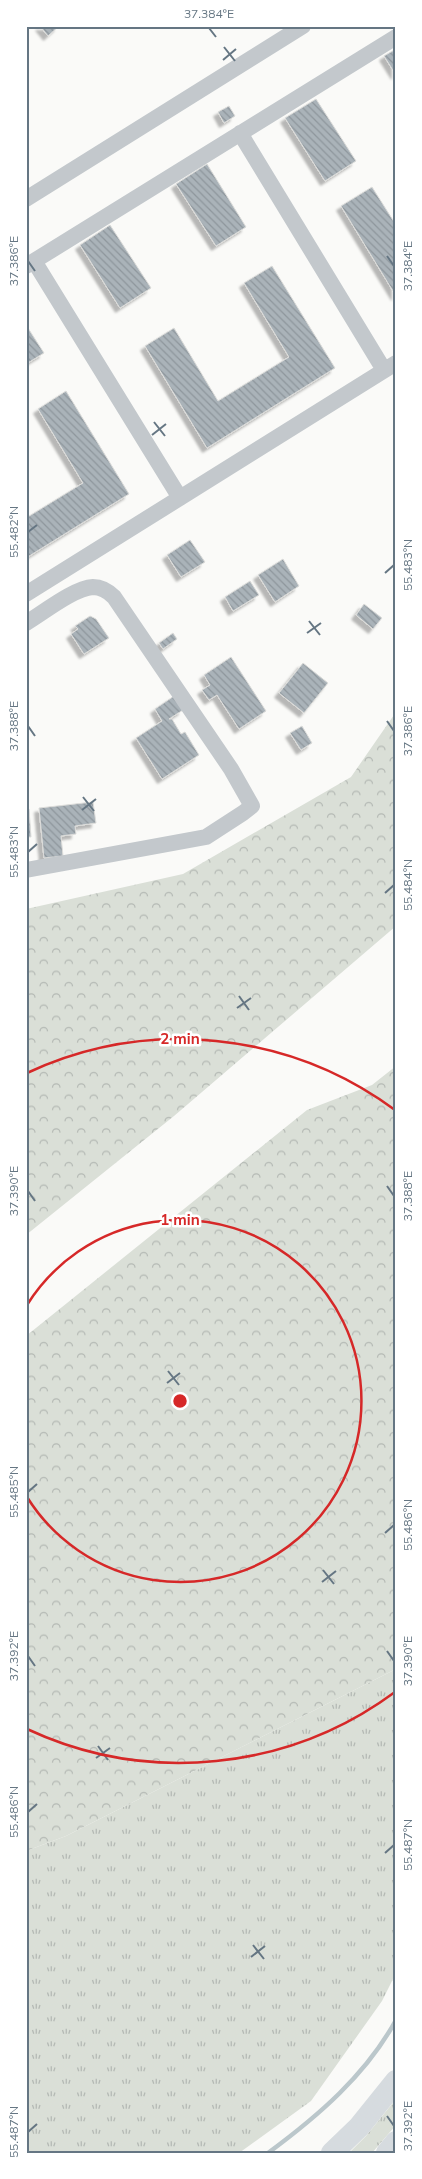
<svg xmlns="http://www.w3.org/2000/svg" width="422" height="2179" viewBox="0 0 422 2179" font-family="Mulish,sans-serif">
<defs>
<pattern id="grass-tufts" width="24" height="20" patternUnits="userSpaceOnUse" patternTransform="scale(1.25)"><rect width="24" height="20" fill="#dadfd7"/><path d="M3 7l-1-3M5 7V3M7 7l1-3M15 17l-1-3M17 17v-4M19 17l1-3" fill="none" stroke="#b4b9b4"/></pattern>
<pattern id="forest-crowns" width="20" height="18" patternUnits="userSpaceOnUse" patternTransform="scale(1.25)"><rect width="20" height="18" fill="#dadfd7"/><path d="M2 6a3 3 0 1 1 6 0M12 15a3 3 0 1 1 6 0" fill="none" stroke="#b4b9b4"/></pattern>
<pattern id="building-back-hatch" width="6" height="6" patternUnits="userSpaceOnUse" patternTransform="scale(1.25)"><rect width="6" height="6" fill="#aab3b9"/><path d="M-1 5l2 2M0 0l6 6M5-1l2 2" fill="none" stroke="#8e969c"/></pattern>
<filter id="shadow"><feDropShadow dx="-4.5" dy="4.5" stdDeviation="1" flood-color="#0004"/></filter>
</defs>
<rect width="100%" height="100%" fill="#fafaf8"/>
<path fill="url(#grass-tufts)" d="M396 1669V1973L382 2001 311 2101 239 2153H26V1851L66 1836Z
M396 2099V2125L372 2153H349L366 2136Z"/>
<path fill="url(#forest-crowns)" d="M396 712V926L174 1116 26 1235V909L183 874 351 777Z
M396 1066V1669L66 1836 26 1851V1336L307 1110 372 1085Z"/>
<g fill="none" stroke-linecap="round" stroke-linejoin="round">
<path stroke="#bbc7cb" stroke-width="4.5" d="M268 2153C318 2116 366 2075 396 2020"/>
</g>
<path fill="url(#building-back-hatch)" stroke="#dcdcda" filter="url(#shadow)" d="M40 26H59L48 36Z
M396 49V75L384 56Z
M316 99 356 161 325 181 285 118Z
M229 106 235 116 224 123 218 112Z
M207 164 246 227 216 246 176 184Z
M372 187 396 225V296L341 206Z
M110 225 151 288 120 308 80 245Z
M272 266 335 368 207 448 145 346 174 328 218 401 289 357 244 283Z
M26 325 44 353 26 364Z
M66 391 129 494 26 558V518L83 483 38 409Z
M190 540 205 562 181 577 167 555Z
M283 559 299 586 275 602 258 575Z
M250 581 259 595 233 611 225 597Z
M364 604 382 618 373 629 356 615Z
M90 616 96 619 109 638 84 654 71 634 78 629 75 626Z
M173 633 177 639 163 649 159 643Z
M231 657 266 711 239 729 217 695 209 700 202 690 210 685 204 675Z
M303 663 328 683 304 713 279 693Z
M174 696 183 710 169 719H172L181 734 185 732 199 755 162 779 136 738 162 721 155 709Z
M302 726 312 743 301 750 290 733Z
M93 802 96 823 75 826 76 834 61 836 63 856 44 858 39 808Z
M26 809H29L31 837H26Z"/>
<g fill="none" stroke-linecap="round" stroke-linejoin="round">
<path stroke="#c3c8cc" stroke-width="16" d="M240 133 384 370
M26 199 303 26
M34 261 180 498
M26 266 396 37
M26 594 396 363
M26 623C43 613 74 588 93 587 101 587 108 591 114 597L231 769 252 806 243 813 206 837 26 870"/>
<path stroke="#d6dbdf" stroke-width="22" d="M332 2153 359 2127 396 2081
M387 2153 396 2142"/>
</g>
<path fill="none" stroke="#657683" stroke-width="2" d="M209 28 216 37M224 47 235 61M223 60 236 49M387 256 394 266M28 261 35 271M154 422 165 436M152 435 166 424M28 532 37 525M385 573 394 565M309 621 320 635M307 633 321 623M387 721 394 731M28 726 35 736M83 797 94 811M82 810 96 799M28 852 37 844M385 893 394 885M239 996 249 1010M237 1008 251 998M387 1186 394 1196M28 1191 35 1201M168 1371 179 1385M167 1383 180 1373M28 1492 37 1484M385 1533 394 1525M323 1570 334 1584M322 1582 336 1571M387 1651 394 1661M28 1656 35 1666M98 1746 108 1760M96 1758 110 1748M28 1812 37 1804M385 1853 394 1845M253 1945 264 1959M251 1957 265 1946M387 2116 394 2126M28 2132 37 2124"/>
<g fill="none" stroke="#d62828" stroke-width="2.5">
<path d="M27 1305A181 181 0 1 1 27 1497"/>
<path d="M395 1692A362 362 0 0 1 27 1729M27 1073A362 362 0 0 1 395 1110"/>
</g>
<circle cx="180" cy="1401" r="8" fill="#d62828" stroke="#fff" stroke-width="2.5"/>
<g font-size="15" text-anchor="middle" font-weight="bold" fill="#d62828" stroke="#fff" stroke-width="5" stroke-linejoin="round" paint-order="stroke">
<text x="180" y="1044">2 min</text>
<text x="180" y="1225">1 min</text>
</g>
<rect width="422" height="2179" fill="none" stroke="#ffffff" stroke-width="55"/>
<rect x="28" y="28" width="366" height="2124" fill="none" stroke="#657683" stroke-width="2"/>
<g font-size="12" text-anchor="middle" fill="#657683">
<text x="209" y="18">37.384°E</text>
<text transform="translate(14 261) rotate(-90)" y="4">37.386°E</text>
<text transform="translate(408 266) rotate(-90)" y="4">37.384°E</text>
<text transform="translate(14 532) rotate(-90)" y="4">55.482°N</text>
<text transform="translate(408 565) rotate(-90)" y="4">55.483°N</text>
<text transform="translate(14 726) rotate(-90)" y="4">37.388°E</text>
<text transform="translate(408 731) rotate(-90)" y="4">37.386°E</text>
<text transform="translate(14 852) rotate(-90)" y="4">55.483°N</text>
<text transform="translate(408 885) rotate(-90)" y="4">55.484°N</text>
<text transform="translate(14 1191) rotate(-90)" y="4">37.390°E</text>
<text transform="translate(408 1196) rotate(-90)" y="4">37.388°E</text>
<text transform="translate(14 1492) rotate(-90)" y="4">55.485°N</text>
<text transform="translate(408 1525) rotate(-90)" y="4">55.486°N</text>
<text transform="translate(14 1656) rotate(-90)" y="4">37.392°E</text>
<text transform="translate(408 1661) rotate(-90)" y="4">37.390°E</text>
<text transform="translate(14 1812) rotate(-90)" y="4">55.486°N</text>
<text transform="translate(408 1845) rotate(-90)" y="4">55.487°N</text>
<text transform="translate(408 2126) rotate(-90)" y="4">37.392°E</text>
<text transform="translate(14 2132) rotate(-90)" y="4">55.487°N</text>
</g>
</svg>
